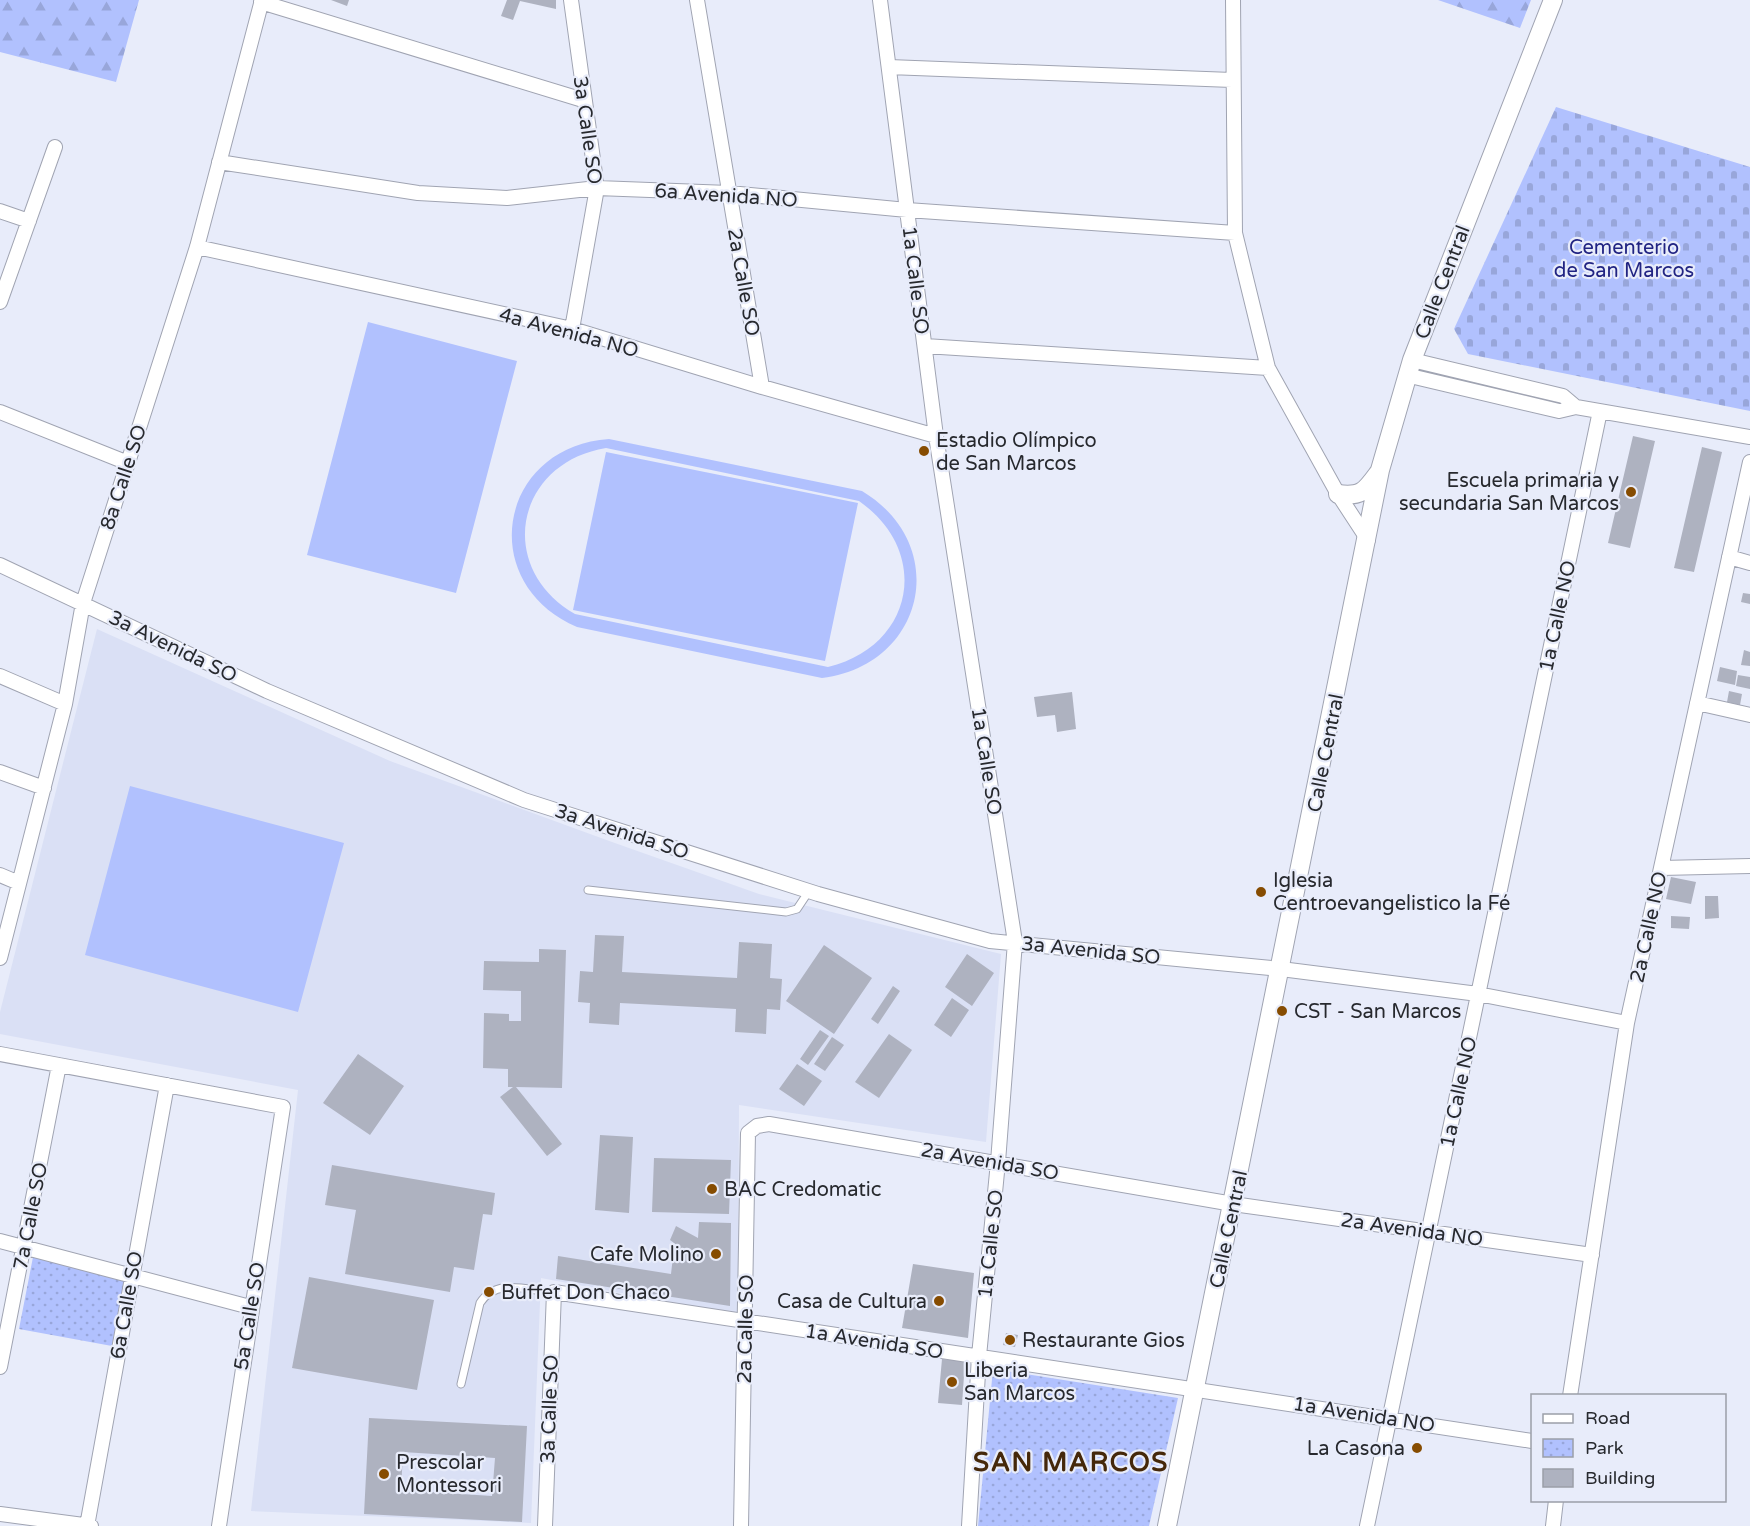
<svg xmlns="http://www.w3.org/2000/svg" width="1750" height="1526" viewBox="0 0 1750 1526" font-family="'Varela Round',sans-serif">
<defs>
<pattern id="forest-firs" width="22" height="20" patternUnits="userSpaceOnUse" patternTransform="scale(1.5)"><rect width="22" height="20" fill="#b1c1fe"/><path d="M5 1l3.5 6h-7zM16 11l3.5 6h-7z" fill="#98a6da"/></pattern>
<pattern id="cemetery-stones" width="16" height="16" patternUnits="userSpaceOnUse" patternTransform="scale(1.5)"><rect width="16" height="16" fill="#b1c1fe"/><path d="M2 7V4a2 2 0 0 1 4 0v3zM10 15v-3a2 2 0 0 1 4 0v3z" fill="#98a6da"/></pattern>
<pattern id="park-dots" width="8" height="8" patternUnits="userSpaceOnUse" patternTransform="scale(1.5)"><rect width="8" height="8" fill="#b1c1fe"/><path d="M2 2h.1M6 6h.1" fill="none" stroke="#98a6da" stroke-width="1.8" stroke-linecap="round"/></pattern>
</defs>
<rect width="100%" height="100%" fill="#e8ecfa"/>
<path fill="#dae0f5" d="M97 629 390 761 612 842 759 894 1001 954 986 1142 739 1105 738 1315 541 1278 531 1523 251 1511 298 1090 0 1034V1012Z"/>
<path fill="#b1c1fe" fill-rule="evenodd" d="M368 322 517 361 456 593 307 555Z
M609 439 862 491C952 545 925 665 822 678L577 627C475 583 498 447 609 439ZM606 448 859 501C932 552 914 646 828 667L575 614C495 568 515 463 606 448Z
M606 452 858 503 825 661 573 610Z
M130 786 344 843 298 1012 85 955Z"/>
<path fill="url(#forest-firs)" d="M0 0H139L116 82 0 52Z
M1438 0H1531L1520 28Z"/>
<path fill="url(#cemetery-stones)" d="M1556 107 1750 167V411L1468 354 1454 329Z"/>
<path fill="url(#park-dots)" d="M33 1257 125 1278 112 1346 19 1329Z
M993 1369 1178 1398 1149 1526H978Z"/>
<path fill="#aeb2c0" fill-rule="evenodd" d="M331 0H349L347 6Z
M507 0H556V9L520 1 513 20 501 16Z
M1633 436 1655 441 1630 548 1608 543Z
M1702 447 1722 452 1694 572 1674 568Z
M1743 593 1750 594V604L1741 602Z
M1744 650 1750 652V666L1741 665Z
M1720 667 1737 671 1735 685 1717 681Z
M1738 675 1750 677V689L1736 686Z
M1729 691 1742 694 1740 705 1727 702Z
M1072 692 1076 729 1057 732 1055 715 1037 717 1034 697Z
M1671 877 1696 882 1691 904 1666 899Z
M1705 896H1718L1719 918 1705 919Z
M1671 916 1690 917 1689 929 1671 928Z
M595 935 624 936 622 972 737 978 739 942 772 944 770 978 782 979 780 1010 767 1009 766 1034 735 1032 736 1009 620 1003 619 1025 589 1023 590 1003 578 1002 580 971 593 972Z
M824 945 872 978 834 1034 786 1001Z
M539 949 566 950 562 1088 516 1087 562 1144 547 1156 500 1097 513 1087H508V1069L483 1068 484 1013 509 1014V1021H521V991L483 990 484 961 539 962Z
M967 954 994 973 972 1006 945 987Z
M893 986 900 991 878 1024 871 1019Z
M952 998 969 1010 951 1037 934 1025Z
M820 1030 829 1036 808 1065 800 1059Z
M889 1034 912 1050 879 1098 855 1082Z
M832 1037 844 1045 825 1071 814 1064Z
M358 1054 404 1086 370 1135 323 1103Z
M797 1064 822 1081 804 1106 779 1089Z
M600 1135 633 1137 629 1213 595 1210Z
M654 1158 731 1160 729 1214 652 1212Z
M332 1165 495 1193 492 1215 483 1214 474 1270 454 1267 450 1292 345 1274 356 1210 325 1205Z
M699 1222 731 1223 730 1306 556 1279 558 1256 671 1274 674 1248 678 1246 670 1240 676 1226 698 1238Z
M913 1264 974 1273 968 1338 902 1328Z
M309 1277 434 1300 417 1390 292 1368Z
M1006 1333 1018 1335 1015 1347 1003 1345Z
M942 1359 965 1361 962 1405 938 1403Z
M369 1418 527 1426 522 1522 364 1514ZM403 1452 495 1458 492 1496 401 1490Z"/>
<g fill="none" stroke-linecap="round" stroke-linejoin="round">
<g stroke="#a0a4b2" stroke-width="9">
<path id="lane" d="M588 890 786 912 797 909 809 891
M461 1384 480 1303C497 1277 528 1291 554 1292"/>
</g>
<g stroke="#a0a4b2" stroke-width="16">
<path id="street" d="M571 0 597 188 572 329
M697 0 762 387
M880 0 936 436 1015 942 998 1162 979 1356 969 1526
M1233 0 1235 233 1268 368 1338 494 1368 540
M261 2 583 100
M889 67 1232 80
M219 162 418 193 507 198 597 188 729 193 907 210 1235 233
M0 211 29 221
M197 247 572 329 762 387 936 436
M0 302 55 147
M925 346 1268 368
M1412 360 1563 396 1576 407
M1406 375 1559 411 1576 407 1750 437
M0 412 128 463
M1729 557 1750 563
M0 565 267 691 524 800 818 894 990 941 1281 969 1478 994 1627 1023
M0 676 65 704
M1697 703 1750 715
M0 772 44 788
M1661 868 1750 866
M0 875 19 883
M0 958 65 704 83 603 197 247 262 0
M0 1054 283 1107 219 1526
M0 1241 250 1307
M0 1367 59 1065
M1570 1396 1627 1023 1750 462
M0 1514 91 1526
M87 1526 167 1085
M545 1526 554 1292 1532 1441
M741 1526 748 1133 757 1126 769 1124 1233 1204 1592 1255
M1367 1526 1600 411
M1553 1526 1556 1500"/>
</g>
<g stroke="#a0a4b2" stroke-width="20">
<path id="secondary" d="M1338 494C1362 497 1365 491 1379 472
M1167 1526 1380 470 1412 360 1553 0"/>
</g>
<use href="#lane" stroke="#fff" stroke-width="7"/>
<use href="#street" stroke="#fff" stroke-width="14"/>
<use href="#secondary" stroke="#fff" stroke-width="18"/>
</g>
<g fill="#864c01" stroke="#e8ecfa" stroke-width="2">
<circle cx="924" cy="451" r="6"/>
<circle cx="1631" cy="492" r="6"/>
<circle cx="1261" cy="892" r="6"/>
<circle cx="1282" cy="1011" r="6"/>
<circle cx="712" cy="1189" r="6"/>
<circle cx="716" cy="1254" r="6"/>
<circle cx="489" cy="1292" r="6"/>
<circle cx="939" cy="1301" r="6"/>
<circle cx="1010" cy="1340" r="6"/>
<circle cx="952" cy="1382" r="6"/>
<circle cx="1417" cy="1448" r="6"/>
<circle cx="384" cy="1474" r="6"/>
</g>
<g text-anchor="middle" stroke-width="4.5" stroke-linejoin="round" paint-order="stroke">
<g font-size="20" fill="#27292e" stroke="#e8ecfa">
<text transform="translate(588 130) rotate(82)" y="7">3a Calle SO</text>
<text transform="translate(726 195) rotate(4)" y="7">6a Avenida NO</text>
<text transform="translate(916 280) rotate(83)" y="7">1a Calle SO</text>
<text transform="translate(744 282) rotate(80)" y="7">2a Calle SO</text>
<text transform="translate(1442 282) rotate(-69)" y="7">Calle Central</text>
<text transform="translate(569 332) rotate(15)" y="7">4a Avenida NO</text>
<text transform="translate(123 477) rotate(-72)" y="7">8a Calle SO</text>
<text transform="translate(1557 616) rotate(-78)" y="7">1a Calle NO</text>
<text transform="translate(173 646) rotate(26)" y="7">3a Avenida SO</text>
<text transform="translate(1325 753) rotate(-79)" y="7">Calle Central</text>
<text transform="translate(987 761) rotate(81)" y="7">1a Calle SO</text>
<text transform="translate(622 831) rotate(18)" y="7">3a Avenida SO</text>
<text transform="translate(1648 927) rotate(-78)" y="7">2a Calle NO</text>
<text transform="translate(1091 950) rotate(6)" y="7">3a Avenida SO</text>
<text transform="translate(1458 1092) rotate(-78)" y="7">1a Calle NO</text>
<text transform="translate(990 1161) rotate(10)" y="7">2a Avenida SO</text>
<text transform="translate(30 1216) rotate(-79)" y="7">7a Calle SO</text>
<text transform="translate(1228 1229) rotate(-78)" y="7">Calle Central</text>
<text transform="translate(1412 1229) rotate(8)" y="7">2a Avenida NO</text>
<text transform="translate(990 1244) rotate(-84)" y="7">1a Calle SO</text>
<text transform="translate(126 1305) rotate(-80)" y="7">6a Calle SO</text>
<text transform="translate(249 1316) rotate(-81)" y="7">5a Calle SO</text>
<text transform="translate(745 1329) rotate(-89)" y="7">2a Calle SO</text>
<text transform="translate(874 1341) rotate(9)" y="7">1a Avenida SO</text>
<text transform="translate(549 1409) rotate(-88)" y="7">3a Calle SO</text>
<text transform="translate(1364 1414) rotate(9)" y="7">1a Avenida NO</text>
</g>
<g font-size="20" fill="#212483" stroke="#e8ecfa">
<text x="1624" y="254">Cementerio<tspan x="1624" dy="23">de San Marcos</tspan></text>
</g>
<g font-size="20" fill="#27292e" stroke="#e8ecfa" text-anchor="start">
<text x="936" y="447">Estadio Olímpico<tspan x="936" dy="23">de San Marcos</tspan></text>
<text x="1619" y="487" text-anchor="end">Escuela primaria y<tspan x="1619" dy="23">secundaria San Marcos</tspan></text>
<text x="1273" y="887">Iglesia<tspan x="1273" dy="23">Centroevangelistico la Fé</tspan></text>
<text x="1294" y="1018">CST - San Marcos</text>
<text x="724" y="1196">BAC Credomatic</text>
<text x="704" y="1261" text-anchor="end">Cafe Molino</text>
<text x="501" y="1299">Buffet Don Chaco</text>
<text x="927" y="1308" text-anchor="end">Casa de Cultura</text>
<text x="1022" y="1347">Restaurante Gios</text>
<text x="964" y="1377">Liberia<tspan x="964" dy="23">San Marcos</tspan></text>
<text x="1405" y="1455" text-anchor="end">La Casona</text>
<text x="396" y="1469">Prescolar<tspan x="396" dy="23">Montessori</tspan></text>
</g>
<g font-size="26" font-weight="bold" letter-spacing="1.5" fill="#45280a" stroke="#e8ecfa">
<text x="1071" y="1471">SAN MARCOS</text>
</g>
</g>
<rect x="1531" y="1394" width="195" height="108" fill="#e8ecfa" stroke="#9b9ea8" stroke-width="1.5"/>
<rect x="1543" y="1414" width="30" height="9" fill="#ffffff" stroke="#9b9ea8" stroke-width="1.5"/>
<text x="1585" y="1424" font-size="18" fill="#27292e">Road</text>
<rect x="1543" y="1439" width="30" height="18" fill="url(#park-dots)" stroke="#9b9ea8" stroke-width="1.5"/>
<text x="1585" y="1454" font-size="18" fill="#27292e">Park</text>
<rect x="1543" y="1469" width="30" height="18" fill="#aeb2c0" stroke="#9b9ea8" stroke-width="1.5"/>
<text x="1585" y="1484" font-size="18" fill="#27292e">Building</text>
</svg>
